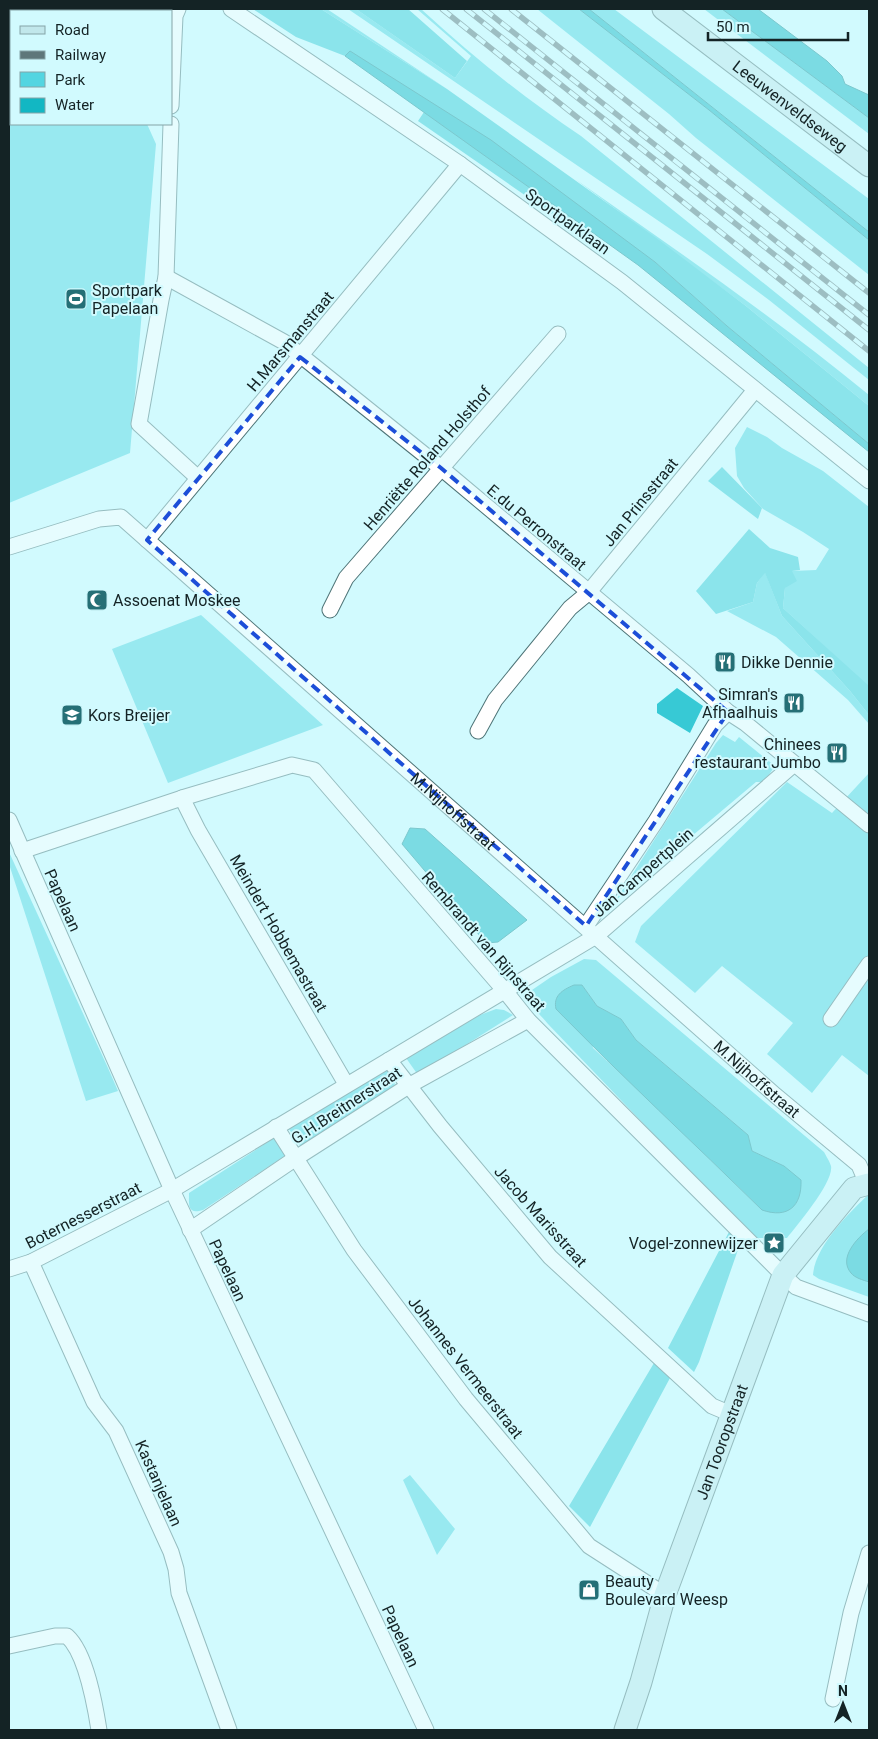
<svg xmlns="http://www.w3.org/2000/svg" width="878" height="1739" viewBox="0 0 878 1739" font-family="Roboto,sans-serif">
<rect width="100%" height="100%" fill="#d1fafe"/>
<path fill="#53d5e1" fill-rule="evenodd" d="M9 9H98L99 11H11V124H147L156 144 130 453 9 503Z
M321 9H327L447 89Z
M348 9H356L359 11 455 78 471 56 417 9H421C471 55 524 98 581 136L869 368V380L769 300 707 254Z
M537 9H579L709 110 869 240V275L696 138 669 114Z
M589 9H614L869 199V232Z
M704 9H722L869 118V134Z
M575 179C675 249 775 318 869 395V406L746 306Z
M747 427 767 437 782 448 823 471 869 507V687L783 608 785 588 792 571 816 570 829 549 803 532 763 509 744 488 737 476 735 448Z
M765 572 782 616 850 691 869 715V724L848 700 776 637 727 611 753 602 757 583Z
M201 615 323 725 168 783 112 649Z
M723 735 735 742 739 737 775 766 764 782H756L616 900 716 743Z
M869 773V1076L842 1055 812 1093 767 1054 793 1023 722 966 695 993 635 942 641 926 787 782 832 813Z
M9 852 108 1068 118 1091 86 1101 9 864Z
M584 959 596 960 824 1152C826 1156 830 1162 831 1166 834 1182 797 1225 787 1238H753L548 1024C538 1012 530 1007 532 990L551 977ZM582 985 597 1006 621 1019 636 1040 748 1135 752 1151 784 1166 800 1180 762 1210 632 1084 593 1048Z
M496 1009 504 1010 513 1015 418 1075 406 1058 480 1015Z
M386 1069 395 1082 394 1088 301 1147 289 1129Z
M274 1138 286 1155 203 1210C187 1215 189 1205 189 1193Z
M869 1194V1229L865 1232 860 1278 869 1282V1297L819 1279 813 1275C815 1246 849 1213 869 1194Z
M410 1475 455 1529 437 1555 403 1480Z"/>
<path fill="#37c9d5" d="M253 9H321L447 89 659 240 746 306 869 406V444L727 326 655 262 351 52 345 56 296 37Z
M356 9H408L467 61 455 78Z
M424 112 573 218 568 225 418 121Z
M722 467 762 508 758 519 708 481Z
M749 529 770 548 798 557 800 570 792 571 797 581 785 588 783 608 868 685 869 715 850 691 782 616 765 573 757 583 753 602 716 614 696 591Z
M677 688 703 706 690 733 657 713V704Z
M730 1230 741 1241 699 1362 694 1372 668 1348Z
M654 1363 670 1378 590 1527 569 1506Z"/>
<path fill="#12b7c3" stroke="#138b94" d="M579 9H589L869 232V240L709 110Z
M722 9H758L827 61 842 76 845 84 869 95V118Z
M350 51 491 140 655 262 727 326 869 444V452L638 265 345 56Z
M410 828 425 829 527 920 498 942 486 943 402 844Z
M574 985H582L597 1006 621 1019 636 1040 748 1135 752 1151 784 1166 801 1180C802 1206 788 1219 762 1210 694 1143 623 1078 556 1009 553 996 562 990 574 985Z
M869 1229V1282C863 1280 855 1278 851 1273 838 1258 857 1238 869 1229Z"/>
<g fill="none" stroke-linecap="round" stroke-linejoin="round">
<g stroke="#4e7477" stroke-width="17">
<g id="street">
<path d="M231 9 460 164 622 282 869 481"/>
<path d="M171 106 175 16 178 9"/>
<path d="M171 124 166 277 161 300 139 424 198 478"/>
<path d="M166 277 284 342 441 468 688 675 728 712 745 723 869 825"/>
<path d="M147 540 460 164"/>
<path id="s1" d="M9 547 99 519 121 517 775 1095 859 1165 867 1184"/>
<path d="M330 610 346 578 558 334"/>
<path d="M478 731 495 700 570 608 588 593 755 390"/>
<path d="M182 798 198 830 346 1084"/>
<path d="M9 820 172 1190 426 1730"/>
<path d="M22 851 182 798 292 765 314 770 505 991 528 1020 783 1275 796 1287 869 1314"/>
<path d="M586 926 656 821 715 725 728 712"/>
<path d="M831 1019 869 964"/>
<path d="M389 1060 440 1126 550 1257 712 1406 731 1414"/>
<path d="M276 1127 354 1250 466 1399 589 1546 665 1595"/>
<path d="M190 1230 296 1158 410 1085 528 1020"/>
<path d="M31 1262 94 1402 116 1431 171 1552 176 1569 179 1593 229 1730"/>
<path d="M9 1269 31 1262 172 1190 596 936 794 764"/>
<path d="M9 1646 55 1636H67C86 1653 95 1705 99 1730"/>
<path d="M833 1699 851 1613 869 1553"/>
</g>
</g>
<g stroke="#4e7477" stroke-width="23">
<g id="secondary">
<path id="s2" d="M663 9 869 166"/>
<path id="s3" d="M625 1730 641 1682 665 1595 783 1275 854 1188 869 1184"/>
</g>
</g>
<use href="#street" stroke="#fff" stroke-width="15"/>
<use href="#secondary" stroke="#c1e7eb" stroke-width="21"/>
<g stroke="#5e777a" stroke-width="5.5">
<path id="rail" d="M442 9 869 351
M466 9 869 330
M484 9 869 315
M511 9 869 293"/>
</g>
<use href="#rail" stroke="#d1fafe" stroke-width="4" stroke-dasharray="11" stroke-linecap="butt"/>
</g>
<path d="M0 0H878V1739H0ZM300 357 441 468 728 712 586 926 147 540Z" fill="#d1fafe" fill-opacity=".55" fill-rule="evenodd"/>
<path fill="none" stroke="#1d4ed8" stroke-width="4" stroke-dasharray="10 6" stroke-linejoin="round" d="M300 357 441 468 728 712 586 926 147 540Z"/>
<defs>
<g id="stadium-square" transform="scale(1.125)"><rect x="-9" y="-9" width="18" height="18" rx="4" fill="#256f76" stroke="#d1fafe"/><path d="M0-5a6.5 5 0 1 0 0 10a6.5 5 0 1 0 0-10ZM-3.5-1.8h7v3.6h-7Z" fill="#fff"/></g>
<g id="mosque-square" transform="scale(1.125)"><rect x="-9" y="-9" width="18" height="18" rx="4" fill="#256f76" stroke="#d1fafe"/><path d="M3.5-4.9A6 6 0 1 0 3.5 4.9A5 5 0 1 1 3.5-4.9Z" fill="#fff"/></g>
<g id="restaurant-square" transform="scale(1.125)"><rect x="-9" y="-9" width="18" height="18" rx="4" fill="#256f76" stroke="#d1fafe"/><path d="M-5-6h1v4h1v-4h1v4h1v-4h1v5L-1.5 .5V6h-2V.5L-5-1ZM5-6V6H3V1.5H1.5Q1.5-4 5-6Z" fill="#fff"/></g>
<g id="school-square" transform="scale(1.125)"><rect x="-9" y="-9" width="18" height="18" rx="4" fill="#256f76" stroke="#d1fafe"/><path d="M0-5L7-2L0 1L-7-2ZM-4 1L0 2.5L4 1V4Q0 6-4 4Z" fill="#fff"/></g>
<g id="sight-square" transform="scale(1.125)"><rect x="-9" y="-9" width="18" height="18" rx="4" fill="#256f76" stroke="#d1fafe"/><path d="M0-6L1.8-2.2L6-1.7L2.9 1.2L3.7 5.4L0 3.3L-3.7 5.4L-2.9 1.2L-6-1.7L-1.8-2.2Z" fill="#fff"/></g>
<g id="shop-square" transform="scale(1.125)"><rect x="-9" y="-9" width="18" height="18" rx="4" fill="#256f76" stroke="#d1fafe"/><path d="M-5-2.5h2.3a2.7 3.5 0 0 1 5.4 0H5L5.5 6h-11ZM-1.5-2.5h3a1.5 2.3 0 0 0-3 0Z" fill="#fff"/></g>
</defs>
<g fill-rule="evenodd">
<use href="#stadium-square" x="76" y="299"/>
<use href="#mosque-square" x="97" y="600"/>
<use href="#restaurant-square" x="725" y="662"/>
<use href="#restaurant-square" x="794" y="703"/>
<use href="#school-square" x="72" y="715"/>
<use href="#restaurant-square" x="837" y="753"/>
<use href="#sight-square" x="774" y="1243"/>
<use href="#shop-square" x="589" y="1590"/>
</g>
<g text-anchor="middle" stroke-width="4" stroke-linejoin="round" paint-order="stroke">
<g font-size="16" fill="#142325" stroke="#d1fafe">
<text dy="6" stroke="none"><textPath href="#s2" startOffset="160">Leeuwenveldseweg</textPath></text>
<text transform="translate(568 221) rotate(36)" y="6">Sportparklaan</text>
<text transform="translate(290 341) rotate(-50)" y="6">H.Marsmanstraat</text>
<text transform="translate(427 458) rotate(-49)" y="6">Henriëtte Roland Holsthof</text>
<text transform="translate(640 502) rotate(-51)" y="6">Jan Prinsstraat</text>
<text transform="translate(537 527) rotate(40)" y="6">E.du Perronstraat</text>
<text dy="6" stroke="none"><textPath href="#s1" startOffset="560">M.Nijhoffstraat</textPath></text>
<text transform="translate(643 872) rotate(-41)" y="6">Jan Campertplein</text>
<text transform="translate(63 900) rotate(66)" y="6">Papelaan</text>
<text transform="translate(279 933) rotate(60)" y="6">Meindert Hobbemastraat</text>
<text transform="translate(484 941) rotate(49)" y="6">Rembrandt van Rijnstraat</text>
<text dy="6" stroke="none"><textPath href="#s1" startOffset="965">M.Nijhoffstraat</textPath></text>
<text transform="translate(346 1105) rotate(-33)" y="6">G.H.Breitnerstraat</text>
<text transform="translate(83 1215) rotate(-27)" y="6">Boternesserstraat</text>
<text transform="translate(541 1216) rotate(48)" y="6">Jacob Marisstraat</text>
<text transform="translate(228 1270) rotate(65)" y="6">Papelaan</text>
<text transform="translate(466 1367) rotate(52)" y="6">Johannes Vermeerstraat</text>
<text dy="6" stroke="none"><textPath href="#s3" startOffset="304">Jan Tooropstraat</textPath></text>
<text transform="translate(159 1483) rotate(66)" y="6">Kastanjelaan</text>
<text transform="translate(401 1636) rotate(65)" y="6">Papelaan</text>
</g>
<g font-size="16" fill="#142325" stroke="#d1fafe" text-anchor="start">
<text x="92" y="296">Sportpark<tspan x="92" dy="18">Papelaan</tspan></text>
<text x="113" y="606">Assoenat Moskee</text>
<text x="741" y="668">Dikke Dennie</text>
<text x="778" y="700" text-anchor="end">Simran's<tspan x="778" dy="18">Afhaalhuis</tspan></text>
<text x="88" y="721">Kors Breijer</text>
<text x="821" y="750" text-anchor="end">Chinees<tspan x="821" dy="18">restaurant Jumbo</tspan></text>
<text x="758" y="1249" text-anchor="end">Vogel-zonnewijzer</text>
<text x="605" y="1587">Beauty<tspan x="605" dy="18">Boulevard Weesp</tspan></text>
</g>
</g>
<rect width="878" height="1739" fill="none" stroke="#142325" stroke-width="20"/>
<rect x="10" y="10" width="162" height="115" fill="#d1fafe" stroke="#85a4a7"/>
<rect x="20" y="26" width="25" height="8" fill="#c1e7eb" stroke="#85a4a7"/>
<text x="55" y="35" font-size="15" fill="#142325">Road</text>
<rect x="20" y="51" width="25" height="8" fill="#5e777a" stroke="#85a4a7"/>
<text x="55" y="60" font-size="15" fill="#142325">Railway</text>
<rect x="20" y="72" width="25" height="15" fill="#53d5e1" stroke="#85a4a7"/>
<text x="55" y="85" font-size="15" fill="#142325">Park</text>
<rect x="20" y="98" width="25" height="15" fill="#12b7c3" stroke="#85a4a7"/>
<text x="55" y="110" font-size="15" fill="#142325">Water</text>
<g transform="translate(843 1704)" stroke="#d1fafe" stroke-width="4" paint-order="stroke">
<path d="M0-4L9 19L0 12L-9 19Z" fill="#142325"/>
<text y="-8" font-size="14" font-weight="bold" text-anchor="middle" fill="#142325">N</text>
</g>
<path d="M708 32v8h140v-8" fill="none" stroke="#142325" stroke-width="2.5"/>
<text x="716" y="32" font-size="15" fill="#142325" stroke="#d1fafe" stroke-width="4" paint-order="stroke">50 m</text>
</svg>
